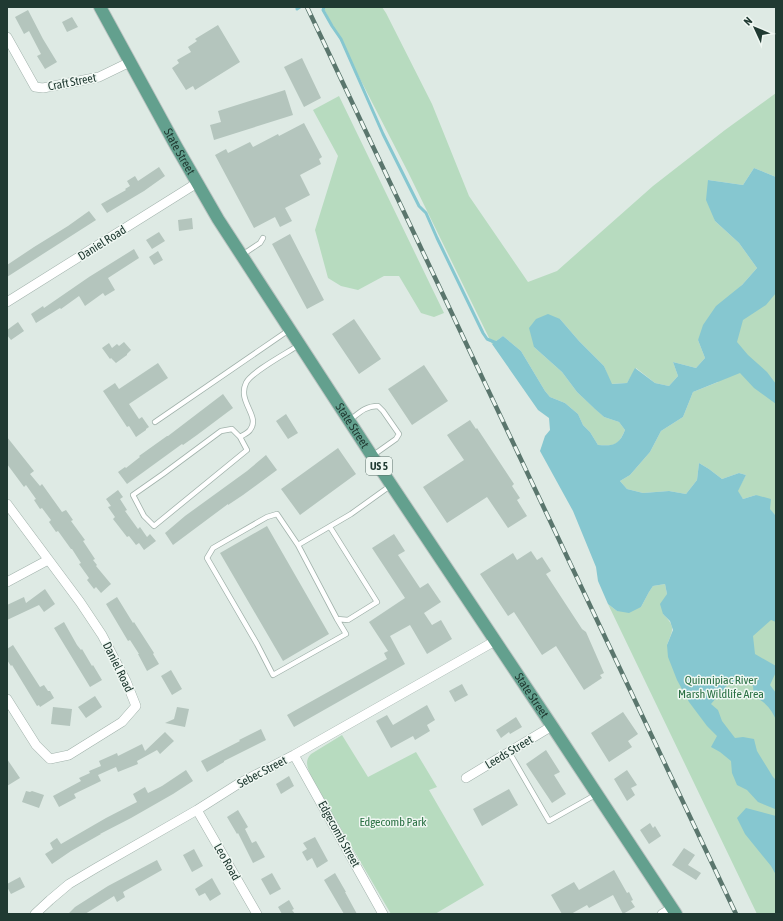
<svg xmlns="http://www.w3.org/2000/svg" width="783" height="921" viewBox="0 0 783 921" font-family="'Asap Condensed',sans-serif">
<rect width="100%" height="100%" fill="#deeae4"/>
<path fill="#b7dbbf" d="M323 7H382L386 13 432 104 469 196 528 282 557 271 653 186 725 130 776 93V177L754 168 743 185 708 180 715 221 739 243 757 268 742 285 698 340 705 358 696 368 673 362 678 376 669 386 655 383 636 368 627 383 611 384 604 366 579 341 560 319 534 347 562 372 577 392 604 417 619 422 625 430C618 446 615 446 598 445L590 432 583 425 578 414 565 403 550 397 545 391 521 351 503 336 492 344 408 172Z
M339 96 444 313 434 317 421 313 399 276H384L358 290 341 286 328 278 315 230 338 156 313 110Z
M776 265V516L756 495 743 499 737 491 746 475 739 473 722 479 709 469 699 463 697 480 686 494 669 491 643 493 627 489 620 481 630 475 650 452 661 431 683 417 693 392 718 382 705 338Z
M776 530V914H757L608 604 617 611 641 607 649 592 653 586 665 584 667 594 663 614C676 627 673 629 667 645Z
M342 735 368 777 416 752 437 787 429 790 484 885 435 914H391L312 779C309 770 303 762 311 754Z"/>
<path fill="#86c7d0" d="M754 168 776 177V293L766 305 743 320 737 342 748 355 767 372 776 384V404L754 388 740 373 693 392 683 417 661 431 650 452 630 475 620 481 627 489 643 493 669 491 686 494 697 480 699 463 709 469 722 479 739 473 746 475 738 491 743 499 756 495 771 499 770 509 776 516V622L771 620 753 636 755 654 776 666V672L770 685 776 693V720C772 710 765 701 754 697L753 686 743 679 729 683 711 704 718 710 722 721 735 738 743 737 754 739 757 751 773 777 776 780V813L775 809 758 802 747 790 737 785 732 773 731 761 720 752 711 747 717 736 707 726 689 702 677 680 668 657 667 645 673 630 670 621 663 614 660 604 667 594 665 584 653 586 649 592 641 607 629 613 617 611 608 604 598 581 596 567 573 511 540 451 545 436 550 430 549 418 538 410 492 344 503 336 521 351 545 391 550 397 565 403 578 414 583 425 590 432 598 445C614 446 619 445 625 430L619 422 604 417 595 409 577 392 562 372 534 347 529 328 536 319 548 314 560 319 579 341 604 366 612 384 627 383 635 368 655 383 669 386 678 376 673 362 696 368 705 358 698 340 703 325 716 306 742 285 757 268 739 243 715 221 706 200 708 180 743 185Z
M746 808 776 816V875L771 866 745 834 737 818Z"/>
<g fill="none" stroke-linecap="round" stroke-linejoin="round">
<path stroke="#86c7d0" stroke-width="3" d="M297 7V9L300 7
M324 7 323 10 332 26 341 39 383 134 419 206 426 213 437 238 483 333 487 339 499 344"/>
</g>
<path fill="#b4c5bd" d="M28 10 43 39 57 62 45 69 37 56 41 54 29 31 24 34 15 17Z
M72 17 78 27 67 32 62 22Z
M218 25 240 62 195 90 193 86 186 90 172 68 179 63 177 60 191 52 188 47 197 41 195 39Z
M302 58 321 98 304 107 284 67Z
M285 90 293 115 214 140 210 125 221 122 218 111Z
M304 123 322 157 319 159 321 164 300 175 310 195 285 208 292 221 280 227 275 217 254 228 215 155 226 149 228 153 250 142 253 147 278 134 279 136Z
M159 167 165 176 144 191 107 213 101 204 126 190 125 189 130 186 127 181 135 176 138 181Z
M89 211 96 220 7 277V265L34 247 68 226Z
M192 218 193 229 179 231 178 220Z
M159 232 165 241 152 249 146 240Z
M290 234 324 300 307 309 272 244Z
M134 249 139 258 108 278 115 290 105 296 103 293 85 306 79 296 61 309 60 308 36 323 31 314 43 306 44 308 89 277Z
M158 251 163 260 154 265 149 257Z
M354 319 381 359 359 374 332 334Z
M18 322 24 331 11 340 7 335V330Z
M124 342 131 350 127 354V355L116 363 111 358 110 359 102 348 109 343 112 348 117 344 119 346Z
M158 363 168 378 129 404 139 419 142 417 149 427 146 429V430L136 437 129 426 127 427 103 391 115 383 119 389Z
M424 365 448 401 412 425 388 389Z
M223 394 233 408 197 435 183 445 182 444 127 484 118 472 125 467 126 468 140 457 139 456 167 436H168Z
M286 414 298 433 288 439 276 421Z
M470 420 476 429 477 428 514 484 512 486 520 498 517 500 527 516 508 528 487 497 447 523 423 487 464 460 447 435Z
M7 437 34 471 30 474 40 486 42 484 62 512 66 510 73 520 71 521 85 540 83 541 95 559 93 560 97 565 96 566 111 584 101 593 96 587 94 589 87 580 89 578 79 564 81 563 72 549H71L58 531 56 532 49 522 51 520 42 508 40 509 34 500 36 499 26 485 24 487 7 464Z
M338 448 356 474 300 515 281 489Z
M266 455 277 470 243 495 228 505V504L173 545 165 533 185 516 247 471Z
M118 490 123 497 120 499 127 510 125 511 138 529 140 527 147 537 150 534 156 541 144 550 139 543 136 545 129 536 127 537 113 519 115 517 108 507 111 506 106 499Z
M267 526 329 634 283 661 220 553Z
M394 534 405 551 398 555 420 588 428 583 441 602 424 613 432 625 441 620 452 639 427 654 410 625 390 636 405 664 294 727 287 715 387 659 384 653 388 651 369 622 405 598 372 548Z
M531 551 537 560 542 557 551 571 546 574 582 629 586 632 604 673 600 675 602 678 584 690 556 646 542 655 514 612 508 616 480 574 513 553 517 560Z
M45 589 55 604 44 612 39 605 7 620V605L24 597 26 603Z
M117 597 133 623 134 622 154 653 153 654 159 664 147 671 138 654H139L130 640 128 641 106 604Z
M64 622 77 645 81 650 82 649 92 666 93 665 102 680 90 687 54 628Z
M13 645 40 687 44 685 48 691H50L54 698 40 707 39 705 37 706 12 665 11 666 7 660V649Z
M171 670 182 689 172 695 161 676Z
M462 684 468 695 455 702 449 691Z
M95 696 102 707 86 718 78 707Z
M427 705 435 720 427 725 430 731 415 740 413 736 391 748 376 721 387 715 393 725Z
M53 707 72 709 70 726 51 724Z
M177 707 189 709 185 727 165 723 174 719Z
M623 712 638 734 628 741 632 747 609 762 591 733Z
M516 717 522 727 510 734 509 732 501 738 496 730Z
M261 729 266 740 224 761V762L207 772 201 761 240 741 239 740Z
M165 732 174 741 160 754 157 750 137 761 138 764 118 772 116 767 98 775 101 781 74 794 76 798 59 807 53 796 81 781 79 778 90 773 89 771 101 766 99 761 117 753 118 756 142 744 145 751Z
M546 750 560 772 554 775 566 794 552 803 526 764Z
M7 759 20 778 7 786Z
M186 770 193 781 173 794 131 818 100 834H101L71 851 52 864 45 854 53 849 50 843 57 838 61 844 106 818 137 802 133 794 145 787 148 793 162 786Z
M627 770 637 785 631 788 635 795 627 801 614 779Z
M289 776 294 786 281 794 276 784Z
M509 789 518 805 482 826 473 809Z
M26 791 30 792 32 791 44 795 39 808 22 802Z
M238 810 248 827 245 829 252 843 256 841 265 857 253 863 238 833 237 834 227 817Z
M650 823 653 828 655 826 661 836 649 844 640 830Z
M315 837 328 861 317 868 312 858 307 861 302 852 307 849 303 843Z
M684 848 695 855 688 865 701 873 696 880 672 865Z
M194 849 203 866 192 872 183 855Z
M157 860 162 870 123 892 125 897 117 902 114 896 85 914H68L75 907 108 886Z
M614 870 627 893 629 892 633 900 631 901 635 907 623 914 613 895 589 908 587 905 571 914H562L551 895 574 882 579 890Z
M272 873 281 889 270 895 261 879Z
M335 873 346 892H345L357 914H344L324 880Z
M20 877 25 887 11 894 7 887V884Z
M212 878 221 894 210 901 205 893 199 896 195 889Z
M289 900 294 909 292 910 295 914H282L278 907Z"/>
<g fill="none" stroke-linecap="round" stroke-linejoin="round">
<g stroke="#a1b2ab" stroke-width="6">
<path id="lane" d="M242 255 260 243 263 238
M350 420C359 413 365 406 378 406L383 411 399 434 396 439 372 456
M155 422 289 330
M240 437 232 429 221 431 163 474 133 495 144 516 154 526 247 450 240 437C243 435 248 433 250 430 261 416 237 402 246 383 251 372 287 353 299 345
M298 545 337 619 348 620 377 602 330 527
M337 619 346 634 273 675 257 644 207 558 213 548 267 517 277 514 298 545 351 514 390 486
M509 752 549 821 597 794"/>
</g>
<g stroke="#a1b2ab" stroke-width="10">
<path id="street" d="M7 37 35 87 43 88 99 77 130 62
M7 302 197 183
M7 504 80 602 102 635 126 681 136 706 122 722 69 755 50 759 36 745 7 699
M7 582 48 560
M294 755 383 914
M466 778 552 726
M197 810 257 914
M35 914 50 900 69 884 96 868 197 810 238 784 294 755 495 641
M662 914 672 908"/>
</g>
<g stroke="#bcc4c2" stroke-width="14">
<g id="primary">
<path id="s1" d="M100 7 176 146 218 219 372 456 552 726 676 914"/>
</g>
</g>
<use href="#lane" stroke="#fff" stroke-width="4.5"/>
<use href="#street" stroke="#fff" stroke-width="9"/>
<use href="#primary" stroke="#63a08e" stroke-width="12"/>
<g stroke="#5a766d" stroke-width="4.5">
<path id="rail" d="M307 7 736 914"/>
</g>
<use href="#rail" stroke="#eff7f2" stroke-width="3" stroke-dasharray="9" stroke-linecap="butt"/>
</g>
<g text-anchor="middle" stroke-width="3" stroke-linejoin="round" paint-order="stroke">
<rect fill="#eff7f2" stroke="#5e736c" stroke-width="1" x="366" y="457" width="26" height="18" rx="3"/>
<g font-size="11" font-weight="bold" fill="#203a32">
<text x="379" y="470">US 5</text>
</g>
<g font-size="12" fill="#203a32" stroke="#eff7f2">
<text transform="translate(72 82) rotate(-11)" y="4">Craft Street</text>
<text dy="4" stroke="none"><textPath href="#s1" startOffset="165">State Street</textPath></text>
<text transform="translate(102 243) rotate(-32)" y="4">Daniel Road</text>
<text dy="4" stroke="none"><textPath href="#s1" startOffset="489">State Street</textPath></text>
<text transform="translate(118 667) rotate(64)" y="4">Daniel Road</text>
<text dy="4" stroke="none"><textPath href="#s1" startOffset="813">State Street</textPath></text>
<text transform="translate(509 752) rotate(-31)" y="4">Leeds Street</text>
<text transform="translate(262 772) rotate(-28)" y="4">Sebec Street</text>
<text transform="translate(339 834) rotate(61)" y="4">Edgecomb Street</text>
<text transform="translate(227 862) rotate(60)" y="4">Leo Road</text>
</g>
<g font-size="12" fill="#2a7043" stroke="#eff7f2">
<text x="721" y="684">Quinnipiac River<tspan x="721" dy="14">Marsh Wildlife Area</tspan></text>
<text x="393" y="826">Edgecomb Park</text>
</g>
</g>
<rect width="783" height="921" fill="none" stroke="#203a32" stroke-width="16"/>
<g transform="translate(755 28) rotate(314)" stroke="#eff7f2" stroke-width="3" paint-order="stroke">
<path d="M0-3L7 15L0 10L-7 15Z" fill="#203a32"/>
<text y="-6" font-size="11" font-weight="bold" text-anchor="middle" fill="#203a32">N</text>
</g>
</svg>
